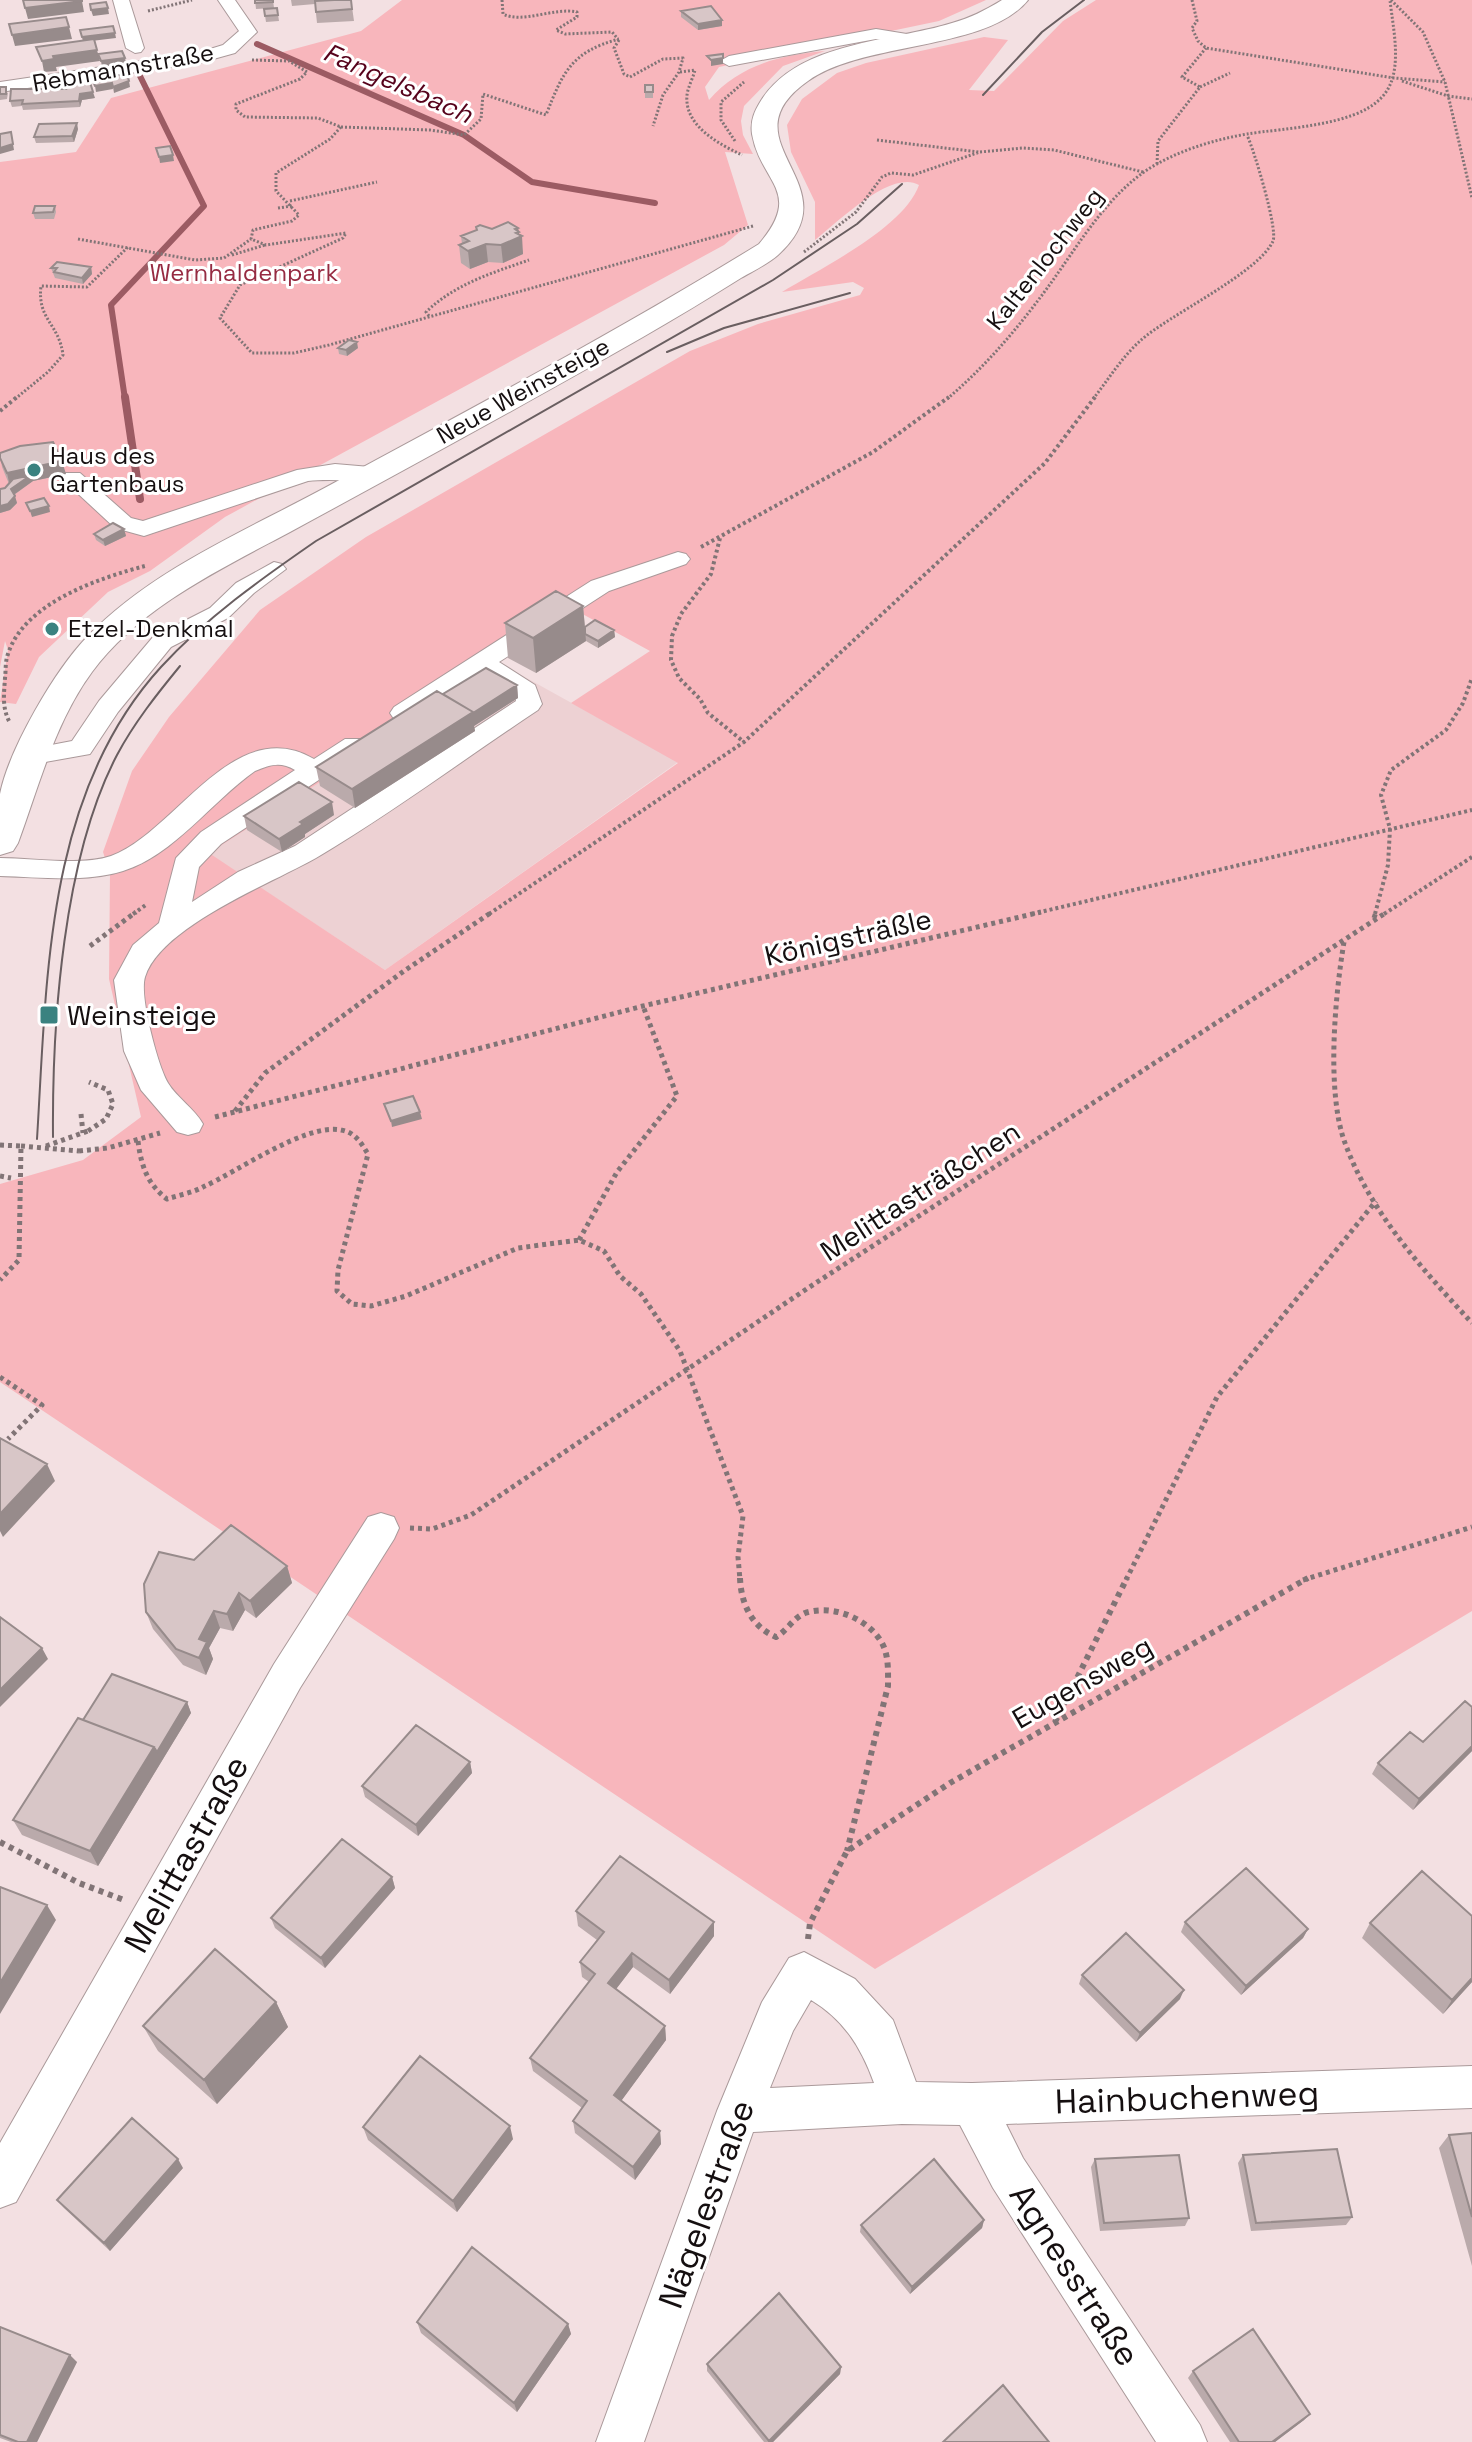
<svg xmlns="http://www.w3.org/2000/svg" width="1472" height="2442" viewBox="0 0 1472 2442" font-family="'Space Grotesk',sans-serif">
<rect width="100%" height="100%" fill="#f3e0e2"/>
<path fill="#edd1d3" d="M503 665 678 762 385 970 208 853Z"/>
<path fill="#f8b6bc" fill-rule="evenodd" d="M402 0H986L939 21 719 67 705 87 709 100C739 65 780 55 825 51L783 66 744 106 741 121 743 135 753 154 725 152 748 225 724 245 225 517 150 571 108 592 39 657 16 704 0 702 8 650 5 641 0 667V162L76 152 111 98 361 31Z
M1096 0H1472V1611L875 1969 0 1382V1184L83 1160 141 1117 109 979 110 873 103 852 132 771 169 717 260 610 366 537 690 351 758 324 860 295 864 288 853 282 782 292C821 268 904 228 919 185 891 169 838 222 815 240V202L791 152 787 125 802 99 837 73 866 63 984 37 1008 40 969 90 994 91 1063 21ZM577 611 650 651 571 703 678 763 385 970 209 853 503 665 497 661Z"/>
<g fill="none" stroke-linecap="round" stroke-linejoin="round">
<path stroke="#9c5b63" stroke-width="6" d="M257 44 464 135 532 182 655 203
M125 399 111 305 204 206 140 76"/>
<path stroke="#9c5b63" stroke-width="8" d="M125 397 140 499"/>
<g stroke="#aa999a" stroke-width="2">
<path id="minor" d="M113 0H129L144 48 141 52 135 53 126 48Z
M218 0H235L257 32 235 53 199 63 0 92V82L197 53 223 45 239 31Z
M876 29 913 35 922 40 913 45 876 39 729 66 720 61 729 56Z
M335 464 382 468 385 473 382 478C361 483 332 478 308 481L144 536 115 528 61 478 64 473H80L131 518 143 521 297 470Z
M678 552 686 554 690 559 686 564 609 591 499 662 535 685 542 704 538 710C464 759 392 813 316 858 272 883 160 927 145 977 139 996 158 1066 168 1083 177 1098 194 1108 203 1124L199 1132 188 1135 177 1132 141 1090 124 1051 114 980 133 945 159 923 176 858 201 832 295 770C280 761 270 765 255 771 211 802 174 855 123 871 85 883 39 877 0 876V858C31 858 82 866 111 856 176 832 234 712 314 759L345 739H363L367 745 363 751 221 844 199 867 192 902 238 872 295 846 516 701 514 694 482 674 412 719H394L390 713 394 707 591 581Z
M274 562 282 564 286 569 254 593 228 618 171 647 118 712 90 754 34 764 25 762 21 756 25 750 72 741 99 701 153 637 210 608 236 583Z
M381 1513 394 1517 399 1528 394 1539 300 1688 16 2202 0 2208V2143L274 1664 368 1517Z
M804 1952 855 1979 893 2020 916 2082 972 2083 1472 2066V2108L1006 2124 1023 2158 1200 2425 1207 2442H1156L993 2188 960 2125 902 2124 753 2132 644 2442H596L717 2111 762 2002 789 1958ZM811 2000C844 2020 861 2047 874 2083L770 2088 793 2031Z"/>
</g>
<g stroke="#aa999a" stroke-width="2">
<path id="major" d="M1002 0H1028C987 51 864 41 808 81 721 142 856 184 778 255 768 264 753 271 741 278 709 298 676 318 643 337 526 404 408 468 290 532 221 569 140 607 92 672 55 722 39 786 18 843L13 851 0 855C0 836 0 813 0 794 9 749 55 670 87 637 153 568 250 529 332 484 476 406 620 330 759 244 804 191 761 184 752 134 750 120 755 110 762 99 801 41 891 42 952 23 970 18 986 10 1002 0Z"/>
</g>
<path stroke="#817476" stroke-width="3" stroke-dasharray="2 2" stroke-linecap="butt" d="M502 0 503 14C523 24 554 7 577 12V17L556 30 565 34 612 32 618 39
M1192 0 1197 21 1192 28 1198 41 1206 48 1394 78 1445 82
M1391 0 1423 32 1445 82 1472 198
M148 11 192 0
M619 40 614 48 624 74 630 77 663 59 683 58 679 72 663 95 653 126
M252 60 289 61 307 72 300 79 236 104V110L245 117 318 118 341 127 330 139 276 173V191L299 215 292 221 253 230 251 239 266 245 346 233 343 238 240 285 220 318 252 353H294L329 345 753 226
M680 72 695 70C693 78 688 87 687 95 684 126 719 144 742 155
M1402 81 1448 96 1472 99
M1200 87 1230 73
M341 127 430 130 464 135 481 119 483 94 546 115C563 72 571 52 619 39
M877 140 979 152
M735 141 721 120V102L744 82
M1157 164 1158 141 1200 87 1182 77 1206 48
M290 201 377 182
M278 208 292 206
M78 239 195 260 224 258 251 239
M804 252 856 212 882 177 891 173 913 175 980 152 1023 148 1054 150 1143 172
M232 255 265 245
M429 316 426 312C455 284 492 273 529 260
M15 399 48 372 63 355C59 323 37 320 41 286L87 287 128 247
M947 399C986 366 1018 328 1048 287 1078 246 1106 196 1150 168 1180 150 1213 140 1247 134 1284 128 1353 126 1380 99 1405 76 1393 30 1390 0
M1093 399C1108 380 1122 357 1140 341 1167 316 1259 273 1273 241 1278 229 1254 150 1247 135"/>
<path stroke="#817476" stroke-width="4" stroke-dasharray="3 3" stroke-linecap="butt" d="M0 411 17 397
M720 538 711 574 681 614 672 636 671 660 679 678 700 699 708 713 744 742
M701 547 873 452 949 397
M9 721C2 707 4 694 5 678 6 670 5 662 8 654 24 603 99 578 145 566
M133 914 147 904
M489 914 744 742 1045 463 1095 397
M1032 914 1472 810
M1375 914 1388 865 1390 829 1381 795 1391 770 1446 730 1463 703 1472 678
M1384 914 1472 857"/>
<path stroke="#817476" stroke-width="5" stroke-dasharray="4 4" stroke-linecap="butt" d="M1374 918 1376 912
M1344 942C1335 996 1326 1092 1345 1143 1370 1212 1423 1270 1472 1323
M90 946 136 912
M235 1111 265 1073 404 971 492 912
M81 1114 83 1133
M215 1117 643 1006 1041 912
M88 1131 106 1119 113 1104 108 1090 89 1082
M138 1141C141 1165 147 1184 167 1199 179 1195 192 1193 203 1187 237 1172 305 1123 341 1130 355 1132 361 1143 368 1154L338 1270 337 1291 352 1304 371 1306 406 1296 518 1248 579 1240 604 1251 620 1276 641 1294 680 1351 743 1516 738 1557 740 1580
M0 1145 21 1146 19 1260 0 1280
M79 1151 108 1148 160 1133
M0 1176 11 1178
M579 1240 617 1172 677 1096 643 1006
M0 1377 42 1405 8 1439
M410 1528 432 1529 471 1515 808 1288 1387 912
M1126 1580 1217 1397 1376 1201
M1303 1580 1472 1527"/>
<path stroke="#817476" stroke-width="6" stroke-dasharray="5 5" stroke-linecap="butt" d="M740 1578C741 1604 752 1627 776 1637 787 1631 793 1618 805 1613 832 1604 868 1618 882 1643 889 1656 888 1672 888 1686L847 1851
M1055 1722 1127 1578
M0 1842 79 1883 124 1900
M808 1939 810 1923 847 1851 950 1783 1308 1578"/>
<use href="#minor" fill="#fff" fill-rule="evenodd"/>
<use href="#major" fill="#fff" fill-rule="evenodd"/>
<path stroke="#695e60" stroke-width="2" d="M983 95 1042 32 1084 0
M667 352 724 328 850 293
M53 1137C52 1022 63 858 117 755 134 723 157 694 180 666
M37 1139C47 979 45 794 161 667 207 617 261 579 316 541L773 280 857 224 902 184"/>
<path stroke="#817476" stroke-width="5" stroke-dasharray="4 4" stroke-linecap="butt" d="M21 1146 79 1151
M46 1146 88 1131"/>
</g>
<path fill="#baaaab" d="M255 0H273L274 8 256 9Z
M291 0H351L354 21 317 23 315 4 292 6Z
M277 8 279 21 266 22 264 9Z
M681 11 722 20V26L698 30 681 17Z
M645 85H653V98H645Z
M0 87 8 93 7 99 0 100Z
M95 98 82 100 80 107 23 110 22 106 12 107 10 101Z
M78 129 74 142 36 143 34 137Z
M55 206 56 212 54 219H35L33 213Z
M518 228 523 254 503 263 488 262 470 269 461 263 459 245 462 244 461 236Z
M91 267 92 274 83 284 55 278 51 268Z
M338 348H358L347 356 339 354Z
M0 453 66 474 33 481 14 495 17 503 10 510 0 513V489L5 488 9 484 2 467Z
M124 529 126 536 105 546 96 540 94 534Z
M583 606 585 627 614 630 615 637 598 648 586 641 536 673 508 658 505 623Z
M517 685 518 698 474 726 475 731 355 808 320 786 316 767 443 694Z
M334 815 305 834V837L282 852 247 830 244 816Z
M287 1566 292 1583 256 1618 245 1610 233 1631 220 1628 209 1648 213 1659 206 1675 183 1665 153 1629 146 1612Z
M187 1702 191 1713 98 1866 22 1835 13 1820 83 1720Z
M1423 1742 1472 1751 1413 1810 1372 1774 1378 1763Z
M470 1762 472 1773 418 1836 365 1797 362 1786Z
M392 1877 395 1888 325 1968 275 1928 271 1918Z
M576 1911 714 1936 670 1994 633 1967 616 1989 665 2026 666 2040 621 2101 660 2131 661 2144 635 2180 575 2133 573 2121 582 2108 533 2071 530 2058 589 1982 582 1977 580 1962 597 1940 578 1926Z
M1472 1916V1982L1443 2014 1362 1938 1370 1923Z
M1185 1922 1308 1929 1303 1938 1241 1995 1181 1932Z
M1082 1975 1180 1999 1136 2042 1079 1984Z
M276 2002 288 2027 217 2104 158 2051 143 2026Z
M363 2127 513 2139 457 2212 368 2140Z
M1472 2133V2266L1439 2148 1449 2135Z
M1243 2155 1352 2217 1346 2225 1251 2231 1238 2163Z
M1095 2159 1189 2218 1185 2226 1100 2231 1091 2167Z
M183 2168 110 2251 64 2208 57 2200Z
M984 2220 982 2228 910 2294 860 2232 861 2225Z
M417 2322 568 2324 571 2334 517 2412 421 2333Z
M0 2327 77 2362 37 2442H11L0 2438Z
M707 2364 841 2367 840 2374 773 2442H764L707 2371Z
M1193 2371 1304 2420 1275 2442H1230L1188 2378Z"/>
<path fill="#978b8b" d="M82 1 84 12 28 19 25 8Z
M108 8 109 14 93 16 91 10Z
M722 20V26L698 30V24Z
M69 27 72 39 15 46 12 35Z
M115 33 116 38 83 42 82 37Z
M97 50 100 61 56 67 57 71 44 72 42 61 53 56Z
M125 58 126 63 102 67 101 61Z
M723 58V64L711 66V60Z
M129 81 130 87 114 93 113 87Z
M112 83 113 89 96 92 95 86Z
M93 92 95 98 82 100 80 107 79 101 80 94Z
M77 123 78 129 74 142 72 136Z
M11 132 14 150 0 154V148Z
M173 155 174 161 160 163 159 157Z
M518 228 520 237 522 236 523 254 503 263 501 245 515 229Z
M486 244 488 262 470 269 468 251Z
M91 267 92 274 83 284 82 278Z
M357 342 358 348 347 356 346 350Z
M62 461 66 474 33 481 12 496 7 473Z
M15 496 17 503 10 510 0 513V506Z
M49 506 50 512 32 517 30 511Z
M124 529 126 536 105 546 103 540Z
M583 606 586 641 536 673 533 638Z
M614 630 615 637 598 648V641Z
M517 685 518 698 474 726 475 731 355 808 352 789 473 712Z
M332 802 334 815 305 834V837L282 852 279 839 300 822Z
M420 1112 422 1119 392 1127 391 1121Z
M47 1464 55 1481 3 1537 0 1531V1514Z
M287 1566 292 1583 256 1618 250 1601Z
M239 1593 245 1610 233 1631 227 1614Z
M214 1611 220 1628 209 1648 213 1659 206 1675 199 1658V1639Z
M42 1648 48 1659 0 1707V1690Z
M187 1702 191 1713 98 1866 90 1851 154 1747Z
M1472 1746V1751L1413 1810 1419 1799Z
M470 1762 472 1773 418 1836 416 1825Z
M392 1877 395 1888 325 1968 321 1958Z
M47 1905 56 1920 0 2014V1983Z
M714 1922V1936L670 1994 669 1980Z
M1308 1929 1303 1938 1241 1995 1246 1986Z
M632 1953 633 1967 610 1997 608 1983Z
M1472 1978V1982L1443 2014 1452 2000Z
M1184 1990 1180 1999 1136 2042 1140 2033Z
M276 2002 288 2027 217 2104 204 2080Z
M665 2026 666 2040 616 2108 614 2095Z
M510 2126 513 2139 457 2212 453 2201Z
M660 2131 661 2144 635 2180 633 2167Z
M178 2159 183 2168 110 2251 104 2243Z
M984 2220 982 2228 910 2294 912 2287Z
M568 2324 571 2334 517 2412 514 2403Z
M70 2355 77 2362 37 2442H27Z
M841 2367 840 2374 773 2442H768Z
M1310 2414 1304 2420 1275 2442H1272Z"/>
<path fill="#d8c6c7" stroke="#978b8b" stroke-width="2" d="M23 0H82V1L25 8Z
M255 0H273V2L255 3Z
M334 0H351L352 9 316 12 315 1Z
M106 2 108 8 91 10 90 4Z
M711 6 722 20 698 24 681 11Z
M277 8 278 15 265 16 264 9Z
M66 17 69 27 12 35 9 24Z
M113 26 115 33 82 37 80 30Z
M94 39 97 50 53 56 54 59 42 61 36 47Z
M122 51 125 58 101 61 98 54Z
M723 54V58L711 60 707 56Z
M127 74 129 81 113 87 112 83 95 86 92 79Z
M89 79 93 92 80 94 79 101 22 104 23 100 10 101 11 89H66L64 83Z
M645 85H653V92H645Z
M0 87H6V94H0Z
M77 123 72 136 34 137 39 124Z
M11 132 13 144 0 148V134Z
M170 146 173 155 159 157 156 148Z
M35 206H55L53 212 33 213Z
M508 222 518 228 515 229 519 232 516 233 522 236 501 245 486 244 468 251 459 245 469 241 461 236 477 230 476 227 480 225 492 229Z
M57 262 91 267 82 278 54 272 57 268H51Z
M349 340 357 342 346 350 338 348Z
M53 442 62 461 7 473 0 458V453L20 446Z
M31 475 11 489 15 496 8 504 0 506V489L5 488 13 479Z
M44 498 49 506 30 511 26 503Z
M113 523 124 529 103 540 94 534Z
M556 591 583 606 533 638 505 623Z
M595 620 614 630 598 641 585 634V627Z
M486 668 517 685 473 713V712L443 694Z
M437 691 473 712 352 789 316 767Z
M299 782 332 802 300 822 303 824 279 839 244 816Z
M413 1096 420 1112 391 1121 384 1104Z
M0 1438 47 1464 0 1514Z
M231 1525 287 1566 250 1601 239 1593 227 1614 214 1611 199 1639 207 1642 199 1658 176 1649 146 1612 144 1584 159 1552 194 1560Z
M0 1617 42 1648 0 1690Z
M112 1674 187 1702 157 1752 154 1747 83 1720Z
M1465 1701 1472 1707V1746L1419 1799 1378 1763 1410 1732 1423 1742Z
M78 1718 154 1747 90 1851 13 1820Z
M416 1725 470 1762 416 1825 362 1786Z
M342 1839 392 1877 321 1958 271 1918Z
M620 1856 714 1922 669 1980 632 1953 608 1983 665 2026 614 2095 660 2131 633 2167 573 2121 587 2101 530 2058 595 1974 580 1962 604 1932 576 1911Z
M1246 1868 1308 1929 1246 1986 1185 1922Z
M1422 1871 1472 1916V1978L1452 2000 1370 1923Z
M0 1887 47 1905 0 1983Z
M1126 1933 1184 1990 1140 2033 1082 1975Z
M215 1949 276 2002 204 2080 143 2026Z
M420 2056 510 2126 453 2201 363 2127Z
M132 2118 178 2159 104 2243 57 2200Z
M1472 2133V2217L1449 2135Z
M1337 2149 1352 2217 1256 2223 1243 2155Z
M1179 2155 1189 2218 1104 2223 1095 2159Z
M934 2159 984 2220 912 2287 861 2225Z
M472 2247 568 2324 514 2403 417 2322Z
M779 2293 841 2367 769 2441 707 2364Z
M0 2327 70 2355 27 2442H18L0 2435Z
M1253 2329 1310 2414 1272 2442H1239L1193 2371Z
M1003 2385 1049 2442H943Z"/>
<g fill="#3a8280" stroke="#fff" stroke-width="3">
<circle cx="34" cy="470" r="8"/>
<circle cx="52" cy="629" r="8"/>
<rect x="39" y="1005" width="20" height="20" rx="4"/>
</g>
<g text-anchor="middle" stroke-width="6" stroke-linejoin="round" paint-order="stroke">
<g font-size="24" fill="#150f10" stroke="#fff">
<text transform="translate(123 68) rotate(-10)" y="8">Rebmannstraße</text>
<text transform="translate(1045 259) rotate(-52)" y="8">Kaltenlochweg</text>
<text transform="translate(523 391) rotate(-29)" y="8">Neue Weinsteige</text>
</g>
<g font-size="24" fill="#962b42" stroke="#fff">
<text x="244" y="281">Wernhaldenpark</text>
</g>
<g font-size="24" fill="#150f10" stroke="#fff" text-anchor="start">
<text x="50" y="464">Haus des<tspan x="50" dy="28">Gartenbaus</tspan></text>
<text x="68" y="637">Etzel-Denkmal</text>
</g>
<g font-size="26" font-style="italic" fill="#56021b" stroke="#fff">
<text transform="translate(398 83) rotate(24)" y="9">Fangelsbach</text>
</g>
<g font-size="28" fill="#150f10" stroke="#fff">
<text transform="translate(848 937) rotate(-13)" y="10">Königsträßle</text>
<text transform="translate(920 1191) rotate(-33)" y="10">Melittasträßchen</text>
<text transform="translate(1082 1682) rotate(-30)" y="10">Eugensweg</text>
</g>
<g font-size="28" fill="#150f10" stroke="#fff" text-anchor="start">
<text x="67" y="1025">Weinsteige</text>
</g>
<g font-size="34" fill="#150f10" stroke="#fff">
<text transform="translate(186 1854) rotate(-61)" y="12">Melittastraße</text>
<text transform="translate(1187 2097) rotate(-2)" y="12">Hainbuchenweg</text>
<text transform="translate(706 2204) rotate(-70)" y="12">Nägelestraße</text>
<text transform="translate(1075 2275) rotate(57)" y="12">Agnesstraße</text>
</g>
</g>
</svg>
